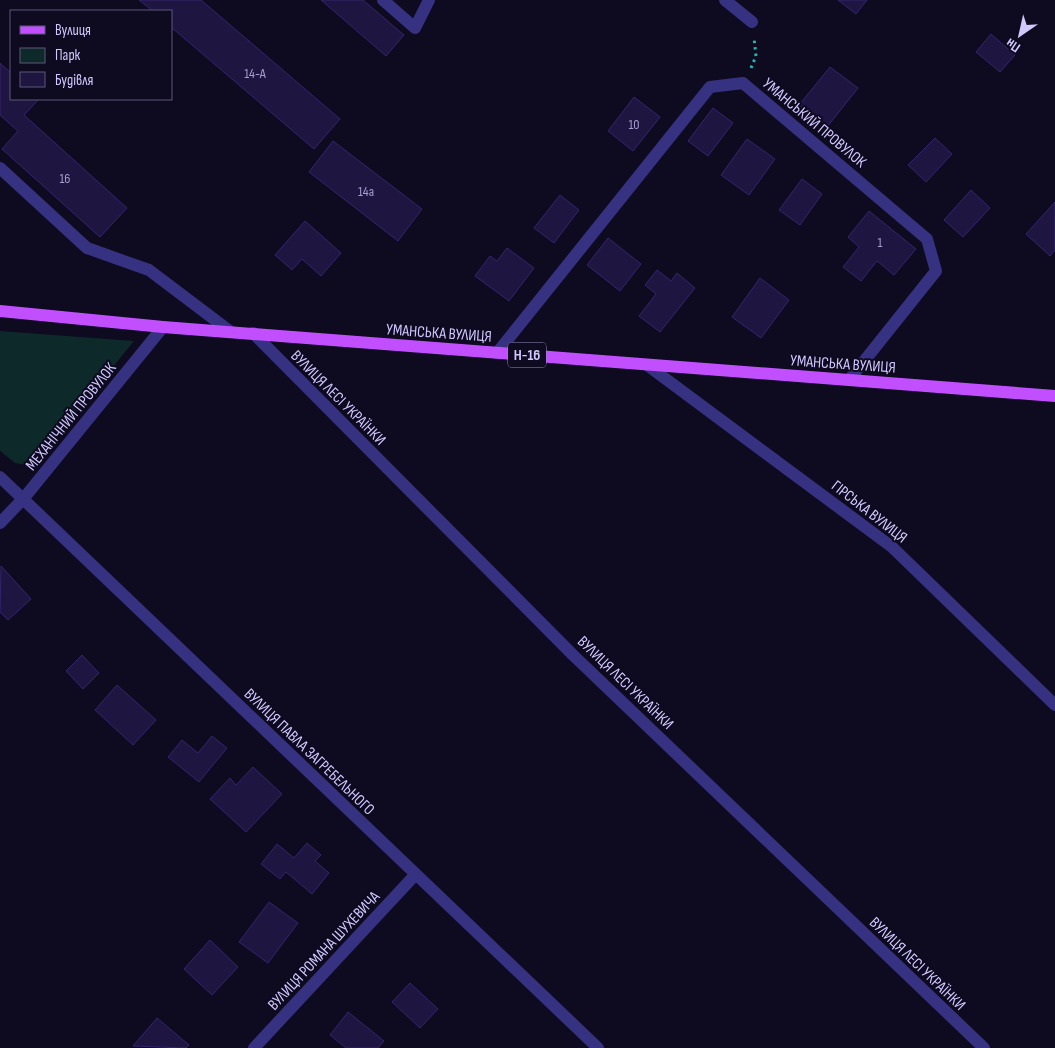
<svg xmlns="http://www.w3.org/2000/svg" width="1055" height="1048" viewBox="0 0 1055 1048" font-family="'Sofia Sans Condensed',sans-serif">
<rect width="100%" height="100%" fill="#0e0a1f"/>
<path fill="#0d2929" d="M0 331 134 341 32 466 15 463 0 451Z"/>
<path fill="#1f1541" stroke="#35256f" d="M139 0H201L340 119 314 149 171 27V11H153Z
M321 0H363L404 35 386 56Z
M838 0H867L856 14Z
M991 34 1015 55 1000 72 976 52Z
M0 63 11 73V99H39L24 115 127 208 100 237 2 149 18 131 0 115Z
M830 67 858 88 827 127 799 105Z
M634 97 660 117 633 151 608 131Z
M713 108 733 123 708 156 688 141Z
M935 138 952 154 926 182 908 165Z
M747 139 775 159 749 195 721 175Z
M333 141 422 209 398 241 309 172Z
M802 179 822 194 800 225 779 210Z
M971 190 990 208 963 237 944 220Z
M560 195 579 210 554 243 534 228Z
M1055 202V250L1050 256 1026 234Z
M869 211 916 249 894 275 877 261 861 281 843 267 859 247 848 237Z
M305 221 341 253 321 276 302 259 292 270 275 255Z
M608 238 641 264 620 291 587 265Z
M507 248 534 268 509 301 475 276 490 256 497 261Z
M657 270 671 281 677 273 695 288 660 332 639 316 656 294 645 285Z
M760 278 789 300 761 338 732 317Z
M1 566 31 599 8 620 0 612Z
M82 655 99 673 83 689 66 671Z
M117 685 156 720 133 745 95 710Z
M212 736 227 748 199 782 168 757 182 740 198 753Z
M253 767 282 794 246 832 210 799 230 778 236 785Z
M307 843 321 855 315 861 329 873 312 894 286 872 280 879 261 864 277 844 294 858Z
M269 902 298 923 268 963 239 942Z
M210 940 238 967 212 995 184 969Z
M410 983 438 1009 420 1028 392 1002Z
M348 1012 384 1041 378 1048H346L330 1035Z
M157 1018 189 1045 186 1048 133 1046Z"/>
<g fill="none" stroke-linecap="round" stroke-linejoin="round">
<path stroke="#24b7b1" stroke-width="3" stroke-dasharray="2.5 4" stroke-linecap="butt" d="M751 68 756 56 754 38"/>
<path stroke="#363281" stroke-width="12" d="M383 0 415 28 429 0
M725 0 752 22
M0 168 87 248 149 270 231 332
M253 333 573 655 984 1048
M497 353 710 87 743 83 927 239 936 271 849 380
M647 365 892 547 1055 705
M0 477 598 1048
M0 523 24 498 163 327
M254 1048 415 875"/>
<path stroke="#c14fff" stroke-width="12" d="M0 311 163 327 1055 396"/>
</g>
<g text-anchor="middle" stroke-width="4" stroke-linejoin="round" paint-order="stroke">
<g font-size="14" fill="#a49bd0">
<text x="255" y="78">14-А</text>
<text x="634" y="129">10</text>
<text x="65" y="183">16</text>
<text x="366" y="196">14а</text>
<text x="880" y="247">1</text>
</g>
<rect fill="#0e0a1f" stroke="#968fbc" stroke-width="1" x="508" y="342.5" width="38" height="25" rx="4"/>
<g font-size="15" font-weight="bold" fill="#d0c8ff">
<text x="527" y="360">Н-16</text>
</g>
<g font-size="16" fill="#d0c8ff" stroke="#0e0a1f">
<text transform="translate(815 122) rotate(40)" y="6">УМАНСЬКИЙ ПРОВУЛОК</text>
<text transform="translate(439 332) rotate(4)" y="6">УМАНСЬКА ВУЛИЦЯ</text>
<text transform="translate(843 363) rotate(4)" y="6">УМАНСЬКА ВУЛИЦЯ</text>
<text transform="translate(339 397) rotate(45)" y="6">ВУЛИЦЯ ЛЕСІ УКРАЇНКИ</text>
<text transform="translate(70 416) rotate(-51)" y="6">МЕХАНІЧНИЙ ПРОВУЛОК</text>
<text transform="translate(870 511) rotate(38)" y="6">ГІРСЬКА ВУЛИЦЯ</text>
<text transform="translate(626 682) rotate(44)" y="6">ВУЛИЦЯ ЛЕСІ УКРАЇНКИ</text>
<text transform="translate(310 751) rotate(44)" y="6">ВУЛИЦЯ ПАВЛА ЗАГРЕБЕЛЬНОГО</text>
<text transform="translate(323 950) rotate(-47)" y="6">ВУЛИЦЯ РОМАНА ШУХЕВИЧА</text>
<text transform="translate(918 963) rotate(44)" y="6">ВУЛИЦЯ ЛЕСІ УКРАЇНКИ</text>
</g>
</g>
<rect x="10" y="10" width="162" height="90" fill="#0e0a1f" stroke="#5c5679"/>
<rect x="20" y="26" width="25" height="8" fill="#c14fff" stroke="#5c5679"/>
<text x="55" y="35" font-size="15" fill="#d0c8ff">Вулиця</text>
<rect x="20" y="48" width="25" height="15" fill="#0d2929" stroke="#5c5679"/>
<text x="55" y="60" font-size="15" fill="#d0c8ff">Парк</text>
<rect x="20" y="72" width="25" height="15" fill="#1f1541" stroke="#5c5679"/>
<text x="55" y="85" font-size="15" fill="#d0c8ff">Будівля</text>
<g transform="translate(1020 35) rotate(214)" stroke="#0e0a1f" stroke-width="4" paint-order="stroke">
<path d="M0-4L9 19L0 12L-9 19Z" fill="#d0c8ff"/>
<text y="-8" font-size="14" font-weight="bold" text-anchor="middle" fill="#d0c8ff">Пн</text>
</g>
</svg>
